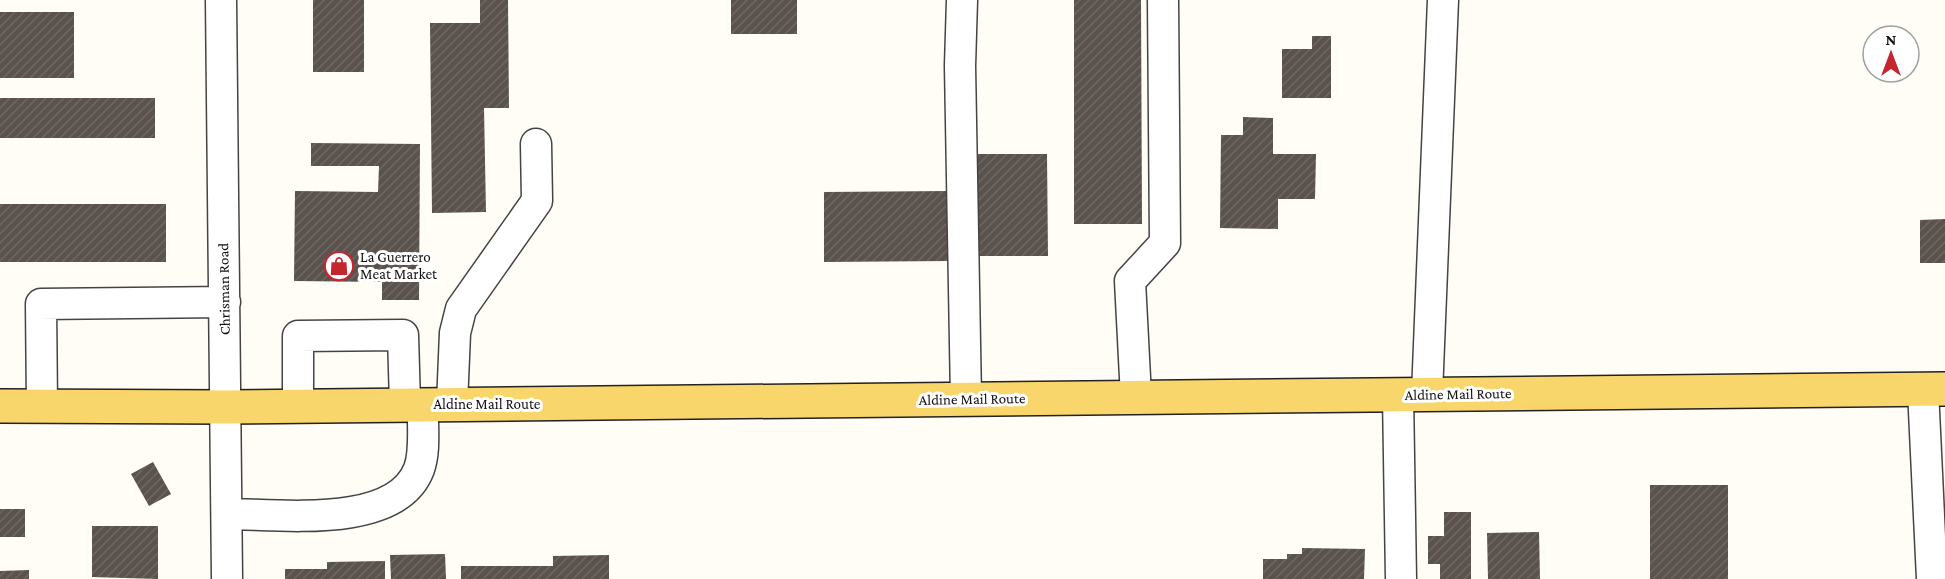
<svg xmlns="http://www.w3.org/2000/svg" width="1945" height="579" viewBox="0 0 1945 579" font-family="'Crimson Pro',serif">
<defs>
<pattern id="building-hatch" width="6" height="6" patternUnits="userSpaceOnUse" patternTransform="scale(1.5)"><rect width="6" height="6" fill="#5a524d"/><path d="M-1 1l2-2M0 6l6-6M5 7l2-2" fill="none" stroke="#6d6662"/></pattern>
</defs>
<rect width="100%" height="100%" fill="#fffdf5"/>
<path fill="url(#building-hatch)" d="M313 0H364V72H313Z
M480 0H508L509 108H484L486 212 432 213 430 23H480Z
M731 0H797V34H731Z
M1074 0H1141L1142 224H1074Z
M0 12H74V78H0Z
M1312 36H1331V98H1282V49H1312Z
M0 98H155V138H0Z
M1243 117 1273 118V154H1316L1315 199H1278V229L1220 228 1221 135H1243Z
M311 143 420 144 419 300H382V282L294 281 295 191 378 192 379 166H311Z
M978 154H1047L1048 256H978Z
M949 191 950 261 824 262V192Z
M0 204H166V262H0Z
M1945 219V263H1920V220Z
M153 462 171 494 149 506 131 474Z
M1650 485H1728V579H1650Z
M0 509H25V537H0Z
M1444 512H1471V579H1440V564H1428V536H1444Z
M92 526H158V579L92 577Z
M1539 532 1540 579H1488L1487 533Z
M1302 548 1365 549 1364 579H1263V559H1287V554H1302Z
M445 554 446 579H391L390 555Z
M609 555V579H461V566H553V556Z
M385 561V579H285V569H327V562Z
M29 570V579H0V571Z"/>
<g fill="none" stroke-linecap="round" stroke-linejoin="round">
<g stroke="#444" stroke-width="33">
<path id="minor" d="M221 0 227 579
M962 0 960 66 966 399
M1923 390 1932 579
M1427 394 1443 0
M1398 395 1401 579
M1136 397 1130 281 1165 243 1163 0
M452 404 455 333 461 309 537 201 536 144
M42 406 41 304 225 302
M298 406V336L403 335 405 404
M227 514C278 514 396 530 419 469 426 450 422 424 423 404"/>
</g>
<g stroke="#222" stroke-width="36">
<path id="major" d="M0 406 225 407 1945 389"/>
</g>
<use href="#minor" stroke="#fff" stroke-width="30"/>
<use href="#major" stroke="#f9d66b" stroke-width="33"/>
</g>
<defs>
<g id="shop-ring" transform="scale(1.5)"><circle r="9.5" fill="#fff" stroke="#c4262e" stroke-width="1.5"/><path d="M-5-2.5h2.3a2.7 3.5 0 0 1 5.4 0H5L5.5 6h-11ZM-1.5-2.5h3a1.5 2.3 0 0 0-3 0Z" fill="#c4262e"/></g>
</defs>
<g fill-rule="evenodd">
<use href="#shop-ring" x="339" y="266"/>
</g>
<g text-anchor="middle" stroke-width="6" stroke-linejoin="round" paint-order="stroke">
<g font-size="15" fill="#111" stroke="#fff" text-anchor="start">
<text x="360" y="262">La Guerrero<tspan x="360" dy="17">Meat Market</tspan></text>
</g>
<g font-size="15" fill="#111" stroke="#fff">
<text transform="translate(224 289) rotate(-91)" y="5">Chrisman Road</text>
<text transform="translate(1458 394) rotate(-1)" y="5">Aldine Mail Route</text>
<text transform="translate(972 399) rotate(-1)" y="5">Aldine Mail Route</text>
<text x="487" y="409">Aldine Mail Route</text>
</g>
</g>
<g transform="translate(1891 54)"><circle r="28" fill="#ffffff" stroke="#a0a0a0" stroke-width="1.5"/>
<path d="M0-4.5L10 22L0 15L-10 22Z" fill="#c4262e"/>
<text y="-9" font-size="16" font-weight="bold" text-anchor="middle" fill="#111111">N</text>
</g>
</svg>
